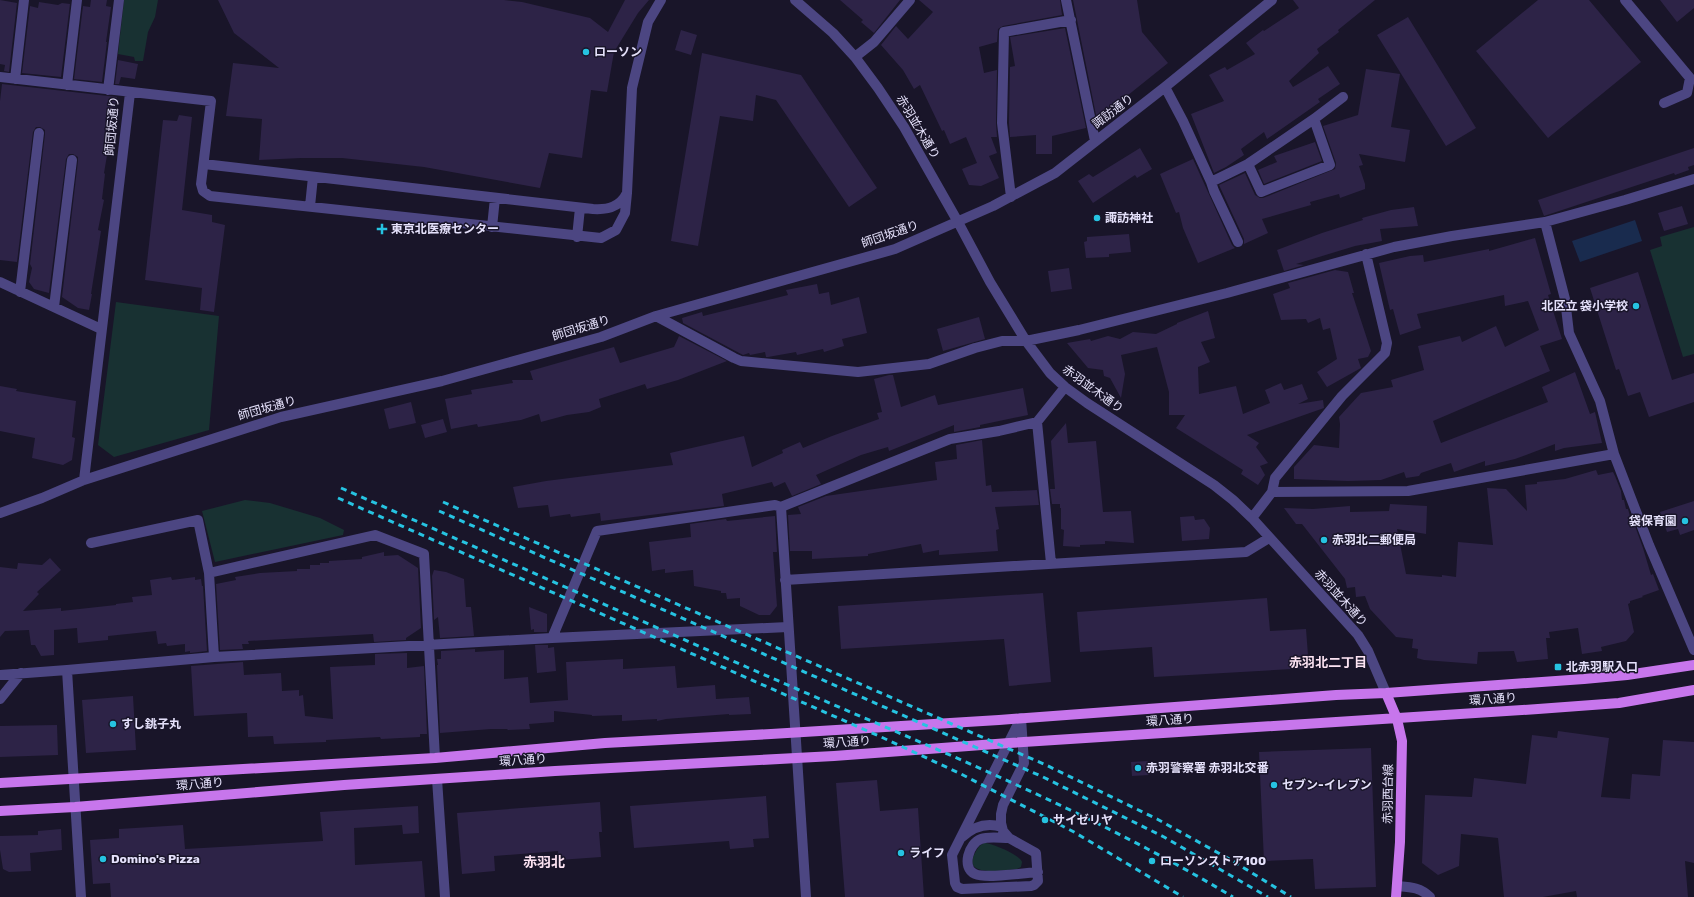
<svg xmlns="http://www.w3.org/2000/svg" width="1694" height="897" viewBox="0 0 1694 897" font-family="Rubik,'Noto Sans JP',sans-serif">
<rect width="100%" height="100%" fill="#191529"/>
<path fill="#183132" d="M124 0H158L155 17 148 32 143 61H135L134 57 118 54Z
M1694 227V354L1683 357 1650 250 1662 246 1660 237Z
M116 302 219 316 209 430 114 457 98 445Z
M245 500 270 503 320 518 344 530 343 535 215 562 202 511Z
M984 843C992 843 1020 855 1022 862L1021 867 1017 869C1006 870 963 878 974 855 977 850 978 846 984 843Z"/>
<path fill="#192b4e" d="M1635 220 1642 241 1580 262 1572 241Z"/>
<path fill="#2d2347" d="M0 0 17 3 9 72 4 71 5 65 0 64Z
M91 0H107L106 6 111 7 106 42H107L102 82 74 79 83 6 90 7Z
M218 0H504L522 2 590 18 608 32 625 0H649L638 13 614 52 607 92 591 90 582 158 549 153 540 188 424 167 342 158H301L259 160 262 119 226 116 233 63 279 68 234 33Z
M840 0H900L874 33 861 22 863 20Z
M919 0H1060L1062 15 1003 26 998 29 997 42 979 47 984 73 997 70 996 123 997 137H991L997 153 989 156 999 178 981 186 969 185 962 169 977 163 966 137 950 144 944 130 942 131 920 85 914 89 903 70 881 45 896 26 908 39 933 12Z
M1073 0H1137L1142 32 1168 63 1097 120Z
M1293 0H1375L1338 30 1339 32 1317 49 1319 53 1289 81 1293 87 1328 66 1340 84 1318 99 1320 102 1267 139 1264 132 1241 149 1244 155 1226 167 1214 173 1191 114 1224 101 1209 75 1225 67 1227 70 1255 54 1246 43 1263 30 1264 31 1299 8Z
M1538 0H1589L1641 62 1548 138 1476 51Z
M1660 0H1694V8L1677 22Z
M39 2 58 5 62 3 70 4 61 77 22 73 30 6 38 8Z
M1408 17 1476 128 1446 146 1377 35Z
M1065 28 1086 128 1052 136V154H1036V135L1010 137 1009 123 1010 67 1015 66 1010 37Z
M681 30 697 35 691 55 675 50Z
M702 53 801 75 877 188 849 207 776 100 756 95 753 121 720 116 698 246 671 241Z
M118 60 138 64 135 79 121 77 119 84H115Z
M1366 69 1400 74 1391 127 1410 130 1405 162 1359 154 1363 165 1359 166 1365 184V189L1340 198 1339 194 1310 202 1311 205 1262 219 1268 233 1244 244V239L1219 185 1245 173 1255 195 1260 198H1263L1335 169 1336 163 1323 126 1358 115Z
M2 84 117 97 104 173 105 174 102 199 104 200 98 230 101 231 91 294H92L89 310 78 308 62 297 78 161V157L73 154H69L66 159 49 293 34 289 29 282 32 268 30 264 45 134V130L40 127H36L33 132 17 262 0 260V101Z
M179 115 192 117 182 210 212 215V222L225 225 214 312 200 310 202 288 145 280 163 120 177 121Z
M1315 142 1322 161 1264 184 1258 170 1277 162 1274 156Z
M1140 148 1152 169 1137 178 1135 175 1093 203 1078 181 1089 174 1093 177Z
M1694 148V165L1688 167 1689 170 1675 175 1674 173 1544 216 1538 200Z
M1193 159 1232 245 1235 248 1198 263 1183 228 1179 212 1176 213 1160 174Z
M1682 206 1688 224 1664 231 1658 213Z
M1414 207 1418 226 1380 229 1382 241 1355 246 1296 264 1304 265 1284 271 1277 250 1322 233 1363 220 1362 218 1391 210Z
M1129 234 1131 252 1109 254V257L1086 258 1084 242 1087 241V237Z
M1535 238 1551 294 1548 295 1562 339 1540 346 1550 371 1433 421 1441 443 1548 402 1542 387 1575 372 1590 414 1595 412 1602 443 1564 448 1555 451V444L1515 459 1485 466V461L1454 472 1451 463 1421 473 1419 476 1406 478 1404 472 1381 480 1348 481 1294 479V467L1314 445 1339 448 1340 424 1339 417 1361 393 1393 387 1391 380 1424 370 1418 346 1460 336 1462 342 1496 326 1505 347 1539 330 1528 301 1505 306 1504 295 1417 314 1421 328 1400 335 1393 309 1390 310 1379 263 1410 256 1423 255 1424 262 1489 249V251Z
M1069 268 1072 289 1051 292 1048 271Z
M1335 270 1348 272 1354 293H1352L1371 351 1368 357 1358 359 1361 368 1327 387 1317 372 1337 359 1330 328 1323 330 1320 318 1308 323 1306 319 1281 320 1273 294 1290 288 1288 283Z
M1638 272 1672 380 1694 373V402L1649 417 1640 392 1628 396 1619 369 1616 370 1590 288Z
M817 284 819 294 829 292 831 305 859 297 867 333 842 339 844 346 824 352 823 349 797 355 796 352 768 357H766L765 352 750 355 749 353 743 355 683 323 682 318 702 312 703 316 788 295 786 290Z
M1208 311 1215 338 1201 342 1210 362 1198 367 1199 394 1236 386 1243 414 1270 403 1265 390 1281 383 1284 390 1302 384 1308 399 1298 404 1323 400 1324 408 1247 435 1259 443 1256 447 1268 463 1260 466 1265 475 1258 485 1241 474 1243 470 1176 428 1185 415H1169V392L1157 347 1121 355 1125 374 1121 398 1110 378 1104 376 1103 370 1088 368 1067 343 1090 339 1091 341 1108 336 1120 339 1133 332 1156 334 1177 324V323Z
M979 317 985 339 943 351 937 329Z
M679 336 727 361 678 380 647 389 645 384 599 399 601 407 589 412 567 415 541 422 539 414 521 420 478 427 477 424 451 429 445 399 472 394 471 390 513 383 512 380H533L530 371 614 347 620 363 674 347Z
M889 375H893L901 407 935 395 938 405 1023 388 1028 415 980 425V427L954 432V425L889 451 888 447 861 455 816 475 821 484 792 496 785 482 774 487 772 482 722 494 724 506 601 521 600 513 571 517 570 514 550 517 548 505 518 508 513 487 546 481 673 465 670 453 744 436 752 467 783 453 782 450 800 442 803 448 832 436 879 419 877 413 882 412 874 379Z
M0 386 17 389 16 391 76 401 72 437 75 438 72 460 63 465 32 458 35 438 0 431Z
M411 402 416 423 389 429 384 409Z
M443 419 447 432 425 438 421 425Z
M1066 423 1068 443 1096 441 1103 512 1131 511 1134 543 1105 541V544L1080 545V547L1063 546 1064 530 1061 529V508H1060V504H1052L1050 489H1055L1051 441Z
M982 440 986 486 991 485 992 492 1037 490 1039 505 995 507 999 529 996 530 998 551 939 555V550L923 553 921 544 868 554V556L812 559V551H790L788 515 801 514 798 507 826 496 937 480 935 462 957 459 956 445Z
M1596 470 1598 475 1613 472 1615 476 1621 491 1622 500H1624L1626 509H1628L1633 527 1635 526 1643 548 1651 575 1653 574 1659 590 1642 596 1643 597 1630 601V603L1628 604 1634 632 1626 641 1601 647 1602 651 1582 654 1578 628 1549 632 1550 638H1546L1548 659 1517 662 1514 651 1478 652 1477 664 1424 660 1417 658 1418 649 1412 648 1413 639 1396 637 1370 609 1365 596 1356 597 1355 587 1347 588 1345 579 1302 524H1296L1284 508 1313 509 1350 506V512L1389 511 1390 504 1427 506 1426 534 1397 529 1406 574 1442 577V575L1456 577 1458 542 1493 545 1487 488 1506 489 1527 511 1525 485 1537 484V482L1565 479Z
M1694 501V530L1680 535 1678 529 1667 532 1660 512Z
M775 516 777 552H773L777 606 770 615H759L740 606V598L727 599 726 593H721V591L694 586 693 570 665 573V569L652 571 649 542 691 537 690 524 718 520 726 519 727 521Z
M1194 516 1195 520 1204 519 1210 528 1209 539 1182 541 1180 517Z
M384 552V556L398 555 418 568 421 628 406 638V640L374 642 373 634 248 641 249 644H242L243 649 220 650 216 584 236 580 235 577 260 573 297 571V569H310V565H320V563H329V561L362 559V557Z
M50 558 61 570 37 592 39 594 23 611 61 608V611L116 605V604L133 602 132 597 152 595 150 580 171 577 172 580 195 577V580L201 579 202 586H203L207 651 190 653V651L185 652V644L167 646 166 643 158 644 156 631 108 636V640L78 643 77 628 54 630V655L41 656 35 645H31L29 630 5 631 0 637V567L17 569 18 563 42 565Z
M434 570 446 572 464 579 466 607H471L474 636 440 638 438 617 434 620 432 576Z
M1043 593 1051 682 1009 686 1004 639 841 649 838 606Z
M1267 598 1270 631 1306 629 1309 668 1154 677 1152 647 1080 652 1077 612Z
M529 607 547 614V632H534V629L531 630Z
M535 645H548V648L554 647 556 671 537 673Z
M475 649V652L504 650V679L528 677 530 703 568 700 566 662 623 659V669L675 666 677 688 715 685 716 699 749 697 751 714 729 715V714L666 719 657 721V719L622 721V715L592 716V715L554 711V722L529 724 530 729 508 730 507 729H491L440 733 437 665H438L437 659H441V651Z
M407 653V668L424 666 427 734H420V737L381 739 380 737 326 740V742L274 744 273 736 248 737 247 713 194 716 191 666 243 662 244 675 281 673 282 691 299 690V696L303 695 305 716 333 719 330 667 375 665V654Z
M133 696 136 750 86 753 82 700Z
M57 725 58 755 0 757V726Z
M1558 731 1609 738 1601 797 1630 799 1632 774 1660 776 1663 740 1694 742V863L1685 861 1688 897H1577L1576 891 1543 897H1504L1498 838 1461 834 1459 866 1438 875 1422 863 1425 795 1472 797 1474 778 1526 784 1532 735 1557 738Z
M1371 748 1376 887 1315 889 1313 859 1264 861 1259 752Z
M1148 761 1149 775 1132 776 1131 762Z
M877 780 880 811 918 808 924 897H845L836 783Z
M766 796 769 838 753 839 754 847 730 849 729 841 634 848 630 806Z
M600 802 602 832H599L601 857 559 860 558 851 494 856 495 871 462 874 457 813Z
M418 806 419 833 403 834 402 825 354 828 355 865 422 861 425 897H111L110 883 93 884 90 840 119 838V829L183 825 185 849 323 841 320 812Z
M61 829 62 850 30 853 31 871 9 872 3 869 0 850V836L38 835V831Z"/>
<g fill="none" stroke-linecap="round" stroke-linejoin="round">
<path stroke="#4c4682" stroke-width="10" d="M795 0 833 33 855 57 878 88 904 127 958 222 990 282 1026 341 1050 373 1065 387 1087 403 1214 485 1233 500 1252 518 1358 635 1368 651 1386 693
M1066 0 1095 141
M1625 0 1690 78 1687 93 1664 103
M855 57 874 42 910 0
M0 77 211 101 201 184 203 191 210 196 601 238 616 230 625 213 627 193 632 88 648 22 661 0
M15 79 24 0
M67 85 77 0
M1165 87 1183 121 1211 182 1248 164 1314 119 1343 97
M108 90 119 0
M204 164 593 209C608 210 620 207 627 193
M1248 164 1261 192 1330 165 1314 119
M1211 182 1214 191 1238 242
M1011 197 1002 123 1004 32 1071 20
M310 206 313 177
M1545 222 1565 299 1569 333 1600 401 1614 454 1649 545 1694 650
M492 227 495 198
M577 237 580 208
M0 282 101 329
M20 292 39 133
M54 307 72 160
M656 316 734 358 741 361 858 372 929 364 975 348 1002 341H1026L1079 330 1227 293 1394 247 1452 236 1545 222 1625 200 1694 179
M1037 422 1051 563
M84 480 130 93
M1272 492 1275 478 1342 396 1385 353 1387 343 1366 254
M781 507 806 897
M0 513 42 498 84 480 281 417 442 381 601 337 656 316 895 249 993 206 1055 173 1165 87 1272 0
M1252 518 1272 492 1408 491 1614 454
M91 543 198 520 209 573
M785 580 1246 552 1269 538
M788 627 552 638 597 531 775 505 781 507 950 439 999 431 1037 422 1065 387
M214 657 209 573 375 535 424 554 435 758
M67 670 81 897
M0 675 67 670 214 657 552 638
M0 699 21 673
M1021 718 1024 763 1003 805 1001 814V823L1003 831 1009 838 1036 853 1038 881 1034 885 1031 886 962 889 957 887 955 883 952 855Z
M437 779 445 897
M962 837C973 827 987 822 1002 827
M1009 838C1000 838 989 836 981 839 969 843 961 868 975 874 986 879 1024 873 1038 872
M1397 886C1410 887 1420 887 1430 897"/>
<path stroke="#c776ec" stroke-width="10" d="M1386 693 1397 719 1402 741 1400 842 1396 897
M0 783 435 758 605 743 771 734 999 720 1336 695 1386 693 1584 679 1627 675 1694 665
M0 811 75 807 344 785 555 771 834 756 1009 743 1538 709 1619 703 1694 690"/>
<path stroke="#26c3e1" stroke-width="3" stroke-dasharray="6 5" stroke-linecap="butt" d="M341 488C494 555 645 623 797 689 945 753 1095 814 1233 897
M338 498 879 736 959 773 1074 832 1183 897
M443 502 1046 765 1157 819 1231 860 1291 897
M439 511 1043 777 1164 837 1268 897"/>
</g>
<g fill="#26c3e1" stroke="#191529" stroke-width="1.5">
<circle cx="586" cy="52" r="4"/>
<circle cx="1097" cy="218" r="4"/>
<path d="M380 223h4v4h4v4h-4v4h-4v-4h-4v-4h4z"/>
<circle cx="1636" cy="306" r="4"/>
<circle cx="1685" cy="521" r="4"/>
<circle cx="1324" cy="540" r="4"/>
<rect x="1554" y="663" width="8" height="8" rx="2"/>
<circle cx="113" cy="724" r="4"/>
<circle cx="1138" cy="768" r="4"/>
<circle cx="1274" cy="785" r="4"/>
<circle cx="1045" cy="820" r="4"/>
<circle cx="901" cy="853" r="4"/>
<circle cx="103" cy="859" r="4"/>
<circle cx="1152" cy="861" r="4"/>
</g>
<g text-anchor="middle" stroke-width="3" stroke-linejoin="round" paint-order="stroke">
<g font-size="12" font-weight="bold" fill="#e5e1fb" stroke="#191529" text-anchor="start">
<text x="594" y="56">ローソン</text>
<text x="1105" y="222">諏訪神社</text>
<text x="391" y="233">東京北医療センター</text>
<text x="1628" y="310" text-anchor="end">北区立 袋小学校</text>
<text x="1677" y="525" text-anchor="end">袋保育園</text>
<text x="1332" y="544">赤羽北二郵便局</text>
<text x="1566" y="671">北赤羽駅入口</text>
<text x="121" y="728">すし銚子丸</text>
<text x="1146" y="772">赤羽警察署 赤羽北交番</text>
<text x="1282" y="789">セブン-イレブン</text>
<text x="1053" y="824">サイゼリヤ</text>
<text x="909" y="857">ライフ</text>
<text x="111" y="863">Domino's Pizza</text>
<text x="1160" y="865">ローソンストア100</text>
</g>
<g font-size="12" fill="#e5e1fb" stroke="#191529">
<text transform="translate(1113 111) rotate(-37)" y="4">諏訪通り</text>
<text transform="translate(112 126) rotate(-85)" y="4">師団坂通り</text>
<text transform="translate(918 127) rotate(59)" y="4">赤羽並木通り</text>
<text transform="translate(890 234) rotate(-19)" y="4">師団坂通り</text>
<text transform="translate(581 328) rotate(-17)" y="4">師団坂通り</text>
<text transform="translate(1093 389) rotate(36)" y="4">赤羽並木通り</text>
<text transform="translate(267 408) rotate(-16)" y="4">師団坂通り</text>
<text transform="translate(1341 598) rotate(48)" y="4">赤羽並木通り</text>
<text transform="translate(1493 699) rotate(-4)" y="4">環八通り</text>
<text transform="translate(1170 720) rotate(-4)" y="4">環八通り</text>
<text transform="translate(847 742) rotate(-4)" y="4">環八通り</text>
<text transform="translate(523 760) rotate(-4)" y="4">環八通り</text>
<text transform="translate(200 784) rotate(-5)" y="4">環八通り</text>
<text transform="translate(1388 794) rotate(-89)" y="4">赤羽西台線</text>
</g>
<g font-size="13" font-weight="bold" fill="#fbe2f1" stroke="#191529">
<text x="1328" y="667">赤羽北二丁目</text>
</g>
<g font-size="14" font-weight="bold" fill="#fbe2f1" stroke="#191529">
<text x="544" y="867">赤羽北</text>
</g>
</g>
</svg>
